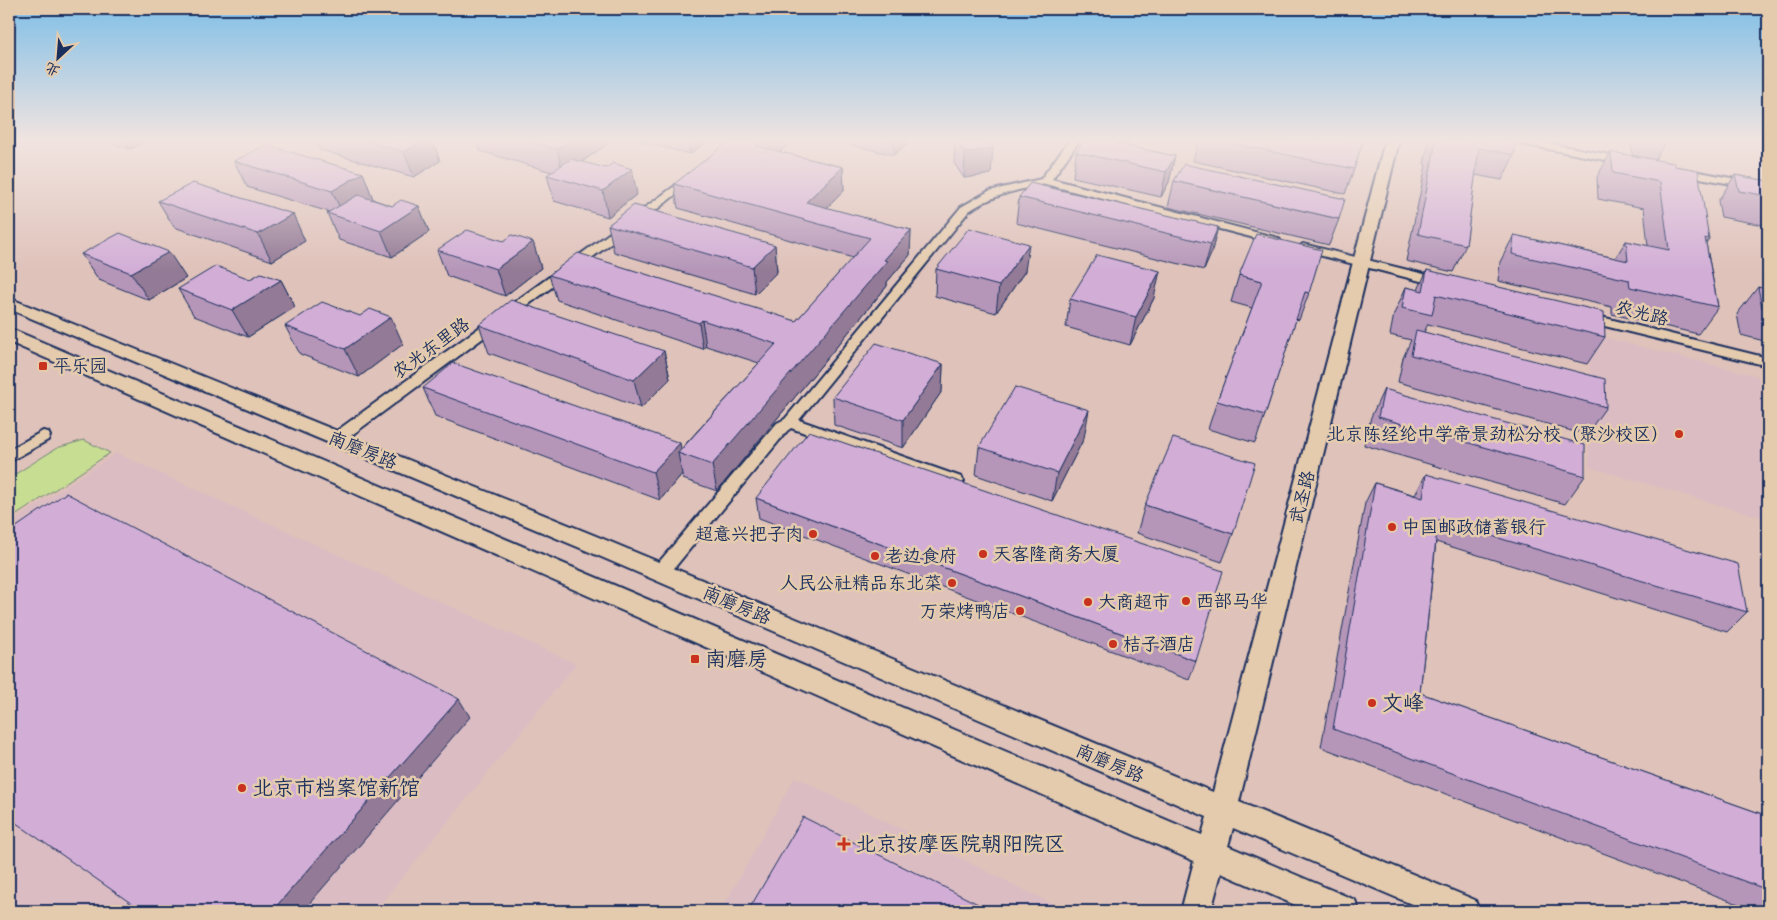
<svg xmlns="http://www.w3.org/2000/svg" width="1777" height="920" viewBox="0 0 1777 920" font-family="'Architects Daughter','LXGW WenKai TC',sans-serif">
<rect width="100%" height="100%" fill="#dfc2ba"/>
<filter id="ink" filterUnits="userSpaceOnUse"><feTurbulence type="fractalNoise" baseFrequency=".02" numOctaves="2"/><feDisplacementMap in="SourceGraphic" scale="10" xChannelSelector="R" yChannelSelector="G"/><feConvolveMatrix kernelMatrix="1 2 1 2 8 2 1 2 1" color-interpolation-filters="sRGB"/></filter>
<g filter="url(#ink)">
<path fill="#dbbcc3" d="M1590 334 1758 376 1763 399 1768 401V519L1589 467Z
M116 453 576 664 375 911H9V524Z
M795 777 1067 911H721Z"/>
<path fill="#c7dd92" stroke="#718678" d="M84 440 110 453 9 520V478L57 448Z"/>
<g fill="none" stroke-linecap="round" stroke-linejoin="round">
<g stroke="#1b2f5e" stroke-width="4">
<path id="street" d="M1069 141H1079L1052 179 1278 238 1280 240 1274 243 1045 184C1017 190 992 195 969 211L799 420 961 477 964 481 961 485 956 487 951 485 791 428 787 431 666 578 660 580 654 578 652 573 654 568 777 423 785 419 961 207 989 191 1041 179Z
M1517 141H1537L1626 158 1631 161 1626 164 1522 144Z
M1678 168 1768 185V191L1674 173 1673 171 1674 169Z
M690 175 695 178 694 180 651 214 341 443H331L329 439 331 435Z
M1303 244 1448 280 1450 283 1444 287 1299 250 1297 248Z
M1585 313 1768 358V366L1580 320 1579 317 1580 314Z
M43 431 48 432 50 436 48 440 9 462V450Z"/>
</g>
<g stroke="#1b2f5e" stroke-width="4">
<path id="secondary" d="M1385 141H1399L1239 802 1475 900 1479 911H1428L1233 828 1228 846 1355 900 1359 911H1309L1221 873 1211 911H1181L1194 861 9 342V329L16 331 1202 835 1207 817 585 550 9 309V298L601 538 1213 792Z"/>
</g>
<use href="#street" fill="#e5cbad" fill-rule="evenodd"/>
<use href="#secondary" fill="#e5cbad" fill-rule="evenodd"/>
</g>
<path fill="#b596b9" stroke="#1b2f5e" d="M106 141H146L130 149Z
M316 141H433L440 161 414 177 320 150Z
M476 141H612L582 162 637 194 608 217 554 201 547 175 552 172 480 151Z
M639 141H708L690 154Z
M792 141 780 152 843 167 844 191 827 208 911 230 910 255 887 282V286L717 491 683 479 682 474 660 500 435 416 423 388 681 449 759 363 706 346 703 349 557 300 549 275 796 321 853 258 678 208 674 184Z
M834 141H909L894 155Z
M955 141H987L991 174 964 178 954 163Z
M1084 141H1131L1128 146 1175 156 1169 182 1161 197 1073 177 1076 152Z
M1198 141H1363L1354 169 1345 194 1193 161Z
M1429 141H1515L1514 155 1502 180 1475 175 1466 245 1453 272 1406 261 1426 165 1424 164 1428 145Z
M1631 141H1666L1655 160 1632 155Z
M1611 152 1675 166 1709 239 1706 243 1718 307 1698 334 1612 314V307L1498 281 1500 262 1514 235 1615 258 1626 241 1648 246 1644 208 1598 199 1597 177Z
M234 161 363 173 373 199H372L392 206H419L429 232 392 257 339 240 327 213 329 212 247 187Z
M1735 175 1768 181V226L1721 217 1718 201Z
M1174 181 1339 219 1329 245 1168 207Z
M1019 197 1218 227 1211 254 1204 270 1016 223Z
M158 201 305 241 272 261 174 227Z
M608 225 775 245 777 272 755 294 614 252Z
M504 241 533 242 541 268 505 296 447 276 437 250Z
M81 254 186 278 149 300 99 280Z
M936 269 1025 271 996 313 935 296Z
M1427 270 1605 337 1587 364 1428 324 1424 332 1606 407 1586 435 1398 382 1403 358 1411 340 1390 335 1394 314 1406 287 1418 290Z
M1239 275 1309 293 1299 320 1296 319 1265 415 1255 443 1208 429 1217 401 1252 308 1231 302Z
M250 279 281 280 295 307 248 337 194 316 178 289Z
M1758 287 1768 290V342L1741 335 1737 314Z
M1154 298 1130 345 1066 327 1070 299Z
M479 325 664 351 670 379 641 408 489 353Z
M285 326 403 344 359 377 300 354Z
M943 364 942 391 903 448 834 425 833 397Z
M1384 389 1585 476 1565 504 1364 445 1371 417Z
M1084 438 1052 501 976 475 979 447Z
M1426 474 1747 612 1727 632 1436 542 1420 693 1768 816V911H1757L1321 747 1365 503 1375 483 1415 495Z
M756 498 1196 661 1189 680 759 518Z
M1145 505 1233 534 1222 562 1137 533Z"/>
<path fill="#937a96" stroke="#1b2f5e" d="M125 141H146L130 149Z
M423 141H433L440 161 414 177 404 152Z
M569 141H612L563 174 557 149Z
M688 141H708L690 154Z
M762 141H792L758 170 756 146Z
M894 141H909L894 155Z
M1119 141H1131L1118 161 1117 144Z
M993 148 991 174 964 178 965 153Z
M1175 156 1169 182 1161 197 1166 172Z
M843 167 844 191 812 222 806 202Z
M632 169 637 194 608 217 603 191Z
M363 173 373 199 344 217 332 191Z
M419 206 429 232 392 257 381 231Z
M293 214 305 241 272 261 258 234Z
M1218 227 1211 254 1204 270 1211 244Z
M911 230 910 255 887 282V286L717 491 712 465 884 260Z
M533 242 541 268 505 296 496 269Z
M1029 244 1025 271 996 313 999 286Z
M775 245 777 272 755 294 752 267Z
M169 252 186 278 149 300 131 273Z
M1160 271 1154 298 1130 345 1136 317Z
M281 280 295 307 248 337 232 310Z
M391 317 403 344 359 377 345 349Z
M702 320 706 346 703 349 699 323Z
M664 351 670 379 641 408 634 380Z
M943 364 942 391 903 448V420Z
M1089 410 1084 438 1052 501 1057 473Z
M680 443 682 454 678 453 682 474 660 500 653 472Z
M459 699 470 717 303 911H272Z"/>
<path fill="#d2aed7" stroke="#1b2f5e" d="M366 141H423L404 152Z
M525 141H569L557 149Z
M729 141H762L756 146 843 167 806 202 911 230 884 260 887 261 712 465 678 453 776 344 702 320 699 323 549 275 578 253 796 321 870 238 674 184Z
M957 141H987L993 148 965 153Z
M1084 141H1119L1117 144 1175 156 1166 172 1076 152Z
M1221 141H1363L1354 169Z
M1436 141H1515L1514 155 1479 148 1466 245 1418 234Z
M266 145 363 173 332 191 234 161Z
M1611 152 1674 163 1675 166 1698 170 1709 239 1705 238 1718 307 1630 287 1629 280 1512 254 1514 235 1628 261 1626 241 1669 250 1660 182 1613 173Z
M571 159 606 168 613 163 632 169 603 191 547 175Z
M1184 164 1345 199 1339 219 1174 181Z
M1735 175 1768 181V196L1739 191Z
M193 183 293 214 258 234 158 201Z
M1030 183 1218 227 1211 244 1019 197Z
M358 195 392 206 401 200 419 206 381 231 327 213Z
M634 205 775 245 752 267 608 225Z
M969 228 1029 244 999 286 936 269Z
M467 230 504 241 512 235 533 242 496 269 437 250Z
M120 233 169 252 131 273 81 254Z
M1256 234 1322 250 1309 293 1305 292 1265 415 1217 401 1262 281 1239 275Z
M1097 255 1160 271 1136 317 1070 299Z
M216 266 250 279 261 273 281 280 232 310 178 289Z
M1427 270 1604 312 1605 337 1436 295 1432 315 1402 308 1406 287 1423 291Z
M1758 287 1768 290V309L1762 308Z
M511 300 664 351 634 380 479 325Z
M322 302 360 316 370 309 391 317 345 349 285 326Z
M1416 330 1605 379 1606 407 1411 355Z
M876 343 943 364 903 420 833 397Z
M453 363 680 443 653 472 423 388Z
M1015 387 1089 410 1057 473 979 447Z
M1384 389 1585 445V476L1378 417Z
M809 431 1223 571 1196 661 756 498Z
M1173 438 1255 463 1233 534 1145 505Z
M1426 474 1738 564 1747 612 1438 520 1420 693 1768 816V890L1333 729 1375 483 1423 498Z
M66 493 459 699 272 911H142L9 818V532Z
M803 817 990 910 989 911H748Z"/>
</g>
<linearGradient id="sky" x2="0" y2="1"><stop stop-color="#80bfe7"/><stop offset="0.52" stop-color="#f1e4e0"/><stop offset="1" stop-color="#f1e4e0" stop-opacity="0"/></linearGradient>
<rect width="1777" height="270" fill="url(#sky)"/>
<g fill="#c8321e" stroke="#e5cbad" stroke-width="2">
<rect x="38" y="361" width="10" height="10" rx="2.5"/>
<circle cx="1679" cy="434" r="5"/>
<circle cx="1392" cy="527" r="5"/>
<circle cx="813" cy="534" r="5"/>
<circle cx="983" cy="554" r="5"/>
<circle cx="875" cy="556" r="5"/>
<circle cx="952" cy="583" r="5"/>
<circle cx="1186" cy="601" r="5"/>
<circle cx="1088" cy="602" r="5"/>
<circle cx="1020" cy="611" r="5"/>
<circle cx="1113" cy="644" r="5"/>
<rect x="690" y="654" width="10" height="10" rx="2.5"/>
<circle cx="1372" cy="703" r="5"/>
<circle cx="242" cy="788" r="5"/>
<path d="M841.5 836.5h5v5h5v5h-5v5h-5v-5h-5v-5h5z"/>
</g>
<g text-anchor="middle" stroke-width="5" stroke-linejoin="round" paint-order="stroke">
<g font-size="18" fill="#1b2f5e" stroke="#e5cbad">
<text transform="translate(1642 313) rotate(14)" y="6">农光路</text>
<text transform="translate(431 348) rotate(-36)" y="6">农光东里路</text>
<text transform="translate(363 450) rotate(22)" y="6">南磨房路</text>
<text transform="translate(1302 497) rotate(-76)" y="6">武圣路</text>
<text transform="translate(737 605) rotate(23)" y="6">南磨房路</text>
<text transform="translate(1110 763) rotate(23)" y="6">南磨房路</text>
</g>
<g font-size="18" fill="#1b2f5e" stroke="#e5cbad" text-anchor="start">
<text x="53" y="372">平乐园</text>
<text x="1669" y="440" text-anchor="end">北京陈经纶中学帝景劲松分校（聚沙校区）</text>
<text x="1402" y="533">中国邮政储蓄银行</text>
<text x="803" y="540" text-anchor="end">超意兴把子肉</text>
<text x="993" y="560">天客隆商务大厦</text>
<text x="885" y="562">老边食府</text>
<text x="942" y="589" text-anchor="end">人民公社精品东北菜</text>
<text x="1196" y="607">西部马华</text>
<text x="1098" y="608">大商超市</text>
<text x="1010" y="617" text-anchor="end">万荣烤鸭店</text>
<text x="1123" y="650">桔子酒店</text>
</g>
<g font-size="21" fill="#1b2f5e" stroke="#e5cbad" text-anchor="start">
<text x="705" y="666">南磨房</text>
<text x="1382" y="710">文峰</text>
<text x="252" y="795">北京市档案馆新馆</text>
<text x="855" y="851">北京按摩医院朝阳院区</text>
</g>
</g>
<rect width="1777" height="920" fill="none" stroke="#e5cbad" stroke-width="30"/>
<rect x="15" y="15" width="1747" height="890" fill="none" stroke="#1b2f5e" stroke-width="2" filter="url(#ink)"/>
<g transform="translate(58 58) rotate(206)" stroke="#e5cbad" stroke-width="4" paint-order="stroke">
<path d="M0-4L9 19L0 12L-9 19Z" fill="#1b2f5e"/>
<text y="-8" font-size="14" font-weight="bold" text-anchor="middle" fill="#1b2f5e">北</text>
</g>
</svg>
